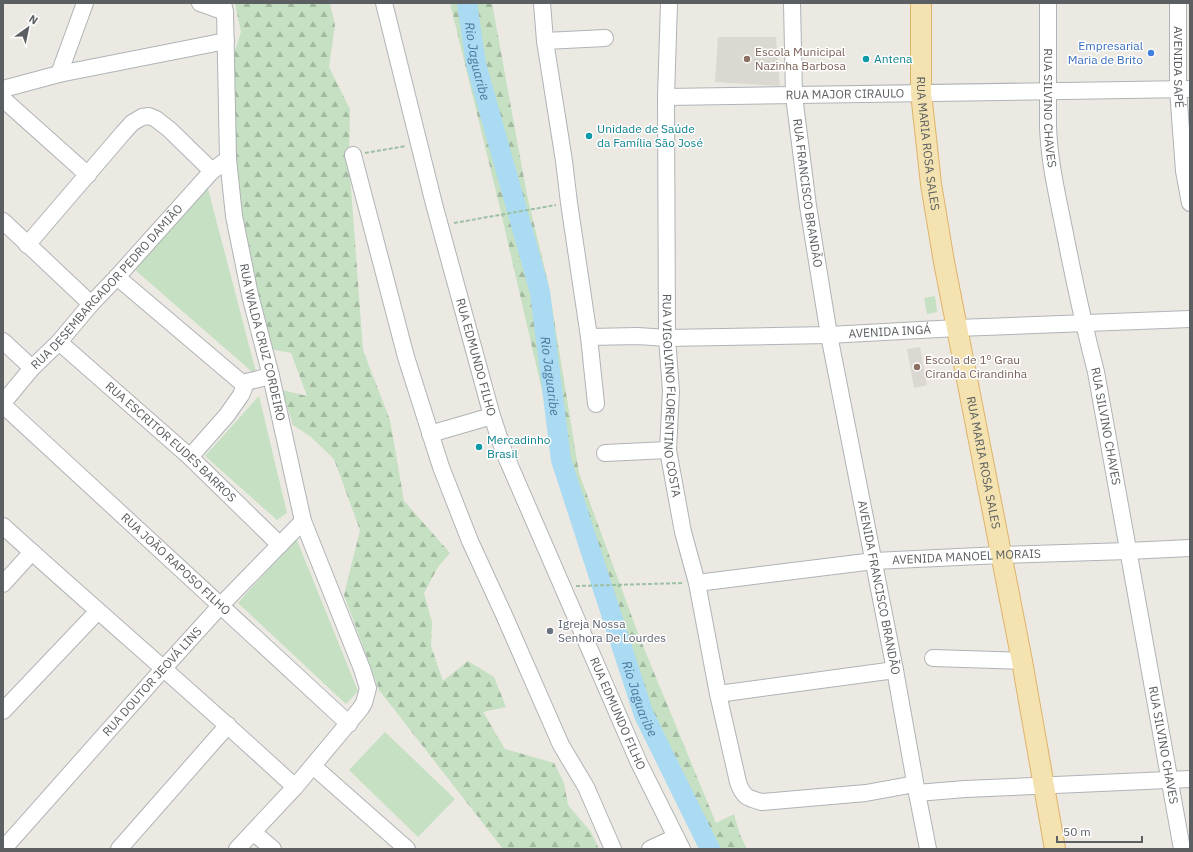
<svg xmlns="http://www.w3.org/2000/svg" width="1193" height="852" viewBox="0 0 1193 852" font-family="'IBM Plex Sans',sans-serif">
<defs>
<pattern id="forest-firs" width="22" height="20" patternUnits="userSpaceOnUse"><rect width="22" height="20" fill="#c5e0c2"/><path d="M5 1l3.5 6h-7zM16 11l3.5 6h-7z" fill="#a3b9a1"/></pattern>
</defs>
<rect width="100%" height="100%" fill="#ece9e3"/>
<path fill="#dbd8d1" d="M718 37H776L780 86 715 82Z
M920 347 927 385 914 388 907 349Z"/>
<path fill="#c5e0c2" d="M207 185 257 376 134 269Z
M935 296 937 312 927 314 924 298Z
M259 396 287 513 277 520 205 456Z
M296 538 358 691 346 704 238 603Z
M385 732 455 799 418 837 349 770Z"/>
<path fill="url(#forest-firs)" d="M235 3H330L335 25 329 67 350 109 349 161 363 350 390 420 404 501 450 553 438 567 424 593 432 622 431 646 443 681 468 661 494 677 506 707 483 712 505 749 554 763 564 783 568 805 591 832 599 849H503L379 690 344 595 360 530 334 459 311 437 293 425 282 390 307 396 291 353 270 349 245 243 235 152 230 66 241 32Z
M450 3H492L527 195 548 282 579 473 639 636 716 823 734 814 740 835 747 849H705L631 694 573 525 500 208Z"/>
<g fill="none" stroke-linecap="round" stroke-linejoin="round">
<path stroke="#abdaf3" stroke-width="20" id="s1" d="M467 3 476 64 540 292 561 460 644 715 710 849"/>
<g stroke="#b0b3b6" stroke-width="18">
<g id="minor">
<path d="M200 3 225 12"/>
<path id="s2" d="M223 3 225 12 228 159 234 216 250 295 271 376 303 521 362 669 368 688 364 703 361 708 295 787 237 849"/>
<path id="s3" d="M384 3 434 204 492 416 504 452 639 763 682 849"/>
<path d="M542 3 545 41 564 161 569 203 589 337 596 404"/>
<path id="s4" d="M669 3 666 97 667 338 671 391 668 450 683 532 697 583 718 694 738 782C743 797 747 798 762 802L866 793 915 784"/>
<path id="s5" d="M792 3 794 96 808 206 829 335 895 670 917 793 965 789 1190 779"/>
<path id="s6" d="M1048 3V126C1049 162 1058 198 1065 234 1074 280 1084 326 1096 372L1182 849"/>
<path id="s7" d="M1178 3V89L1184 171 1190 203"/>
<path d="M545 41 605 38"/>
<path d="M59 74 85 3"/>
<path d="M3 89 59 74 226 41"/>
<path id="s8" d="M666 97 1190 89"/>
<path d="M3 99 88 175"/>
<path d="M353 155 406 357 441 467 470 541 504 615 561 745 586 787 613 849"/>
<path d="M3 221 91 304"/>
<path d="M27 245 123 133 132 123 142 117 149 116 156 119 170 130 212 171"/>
<path d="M117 277 242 383"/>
<path id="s9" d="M589 337 638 336 667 338 829 335 957 328 1190 319"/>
<path d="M3 341 32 368"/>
<path id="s10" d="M59 342 190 457 280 545"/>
<path d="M242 383 271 376"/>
<path id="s11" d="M3 403 32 368 59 342 91 304 117 277 212 171 228 159"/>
<path id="s12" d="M3 405 349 724"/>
<path d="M430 434 492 416"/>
<path d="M605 453 668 450"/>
<path d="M190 457 227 415 241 395 244 388 242 383"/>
<path d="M3 526C100 614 199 698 295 787"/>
<path id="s13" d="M697 583 874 561 1001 555 1128 551 1190 548"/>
<path d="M3 584 32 552"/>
<path d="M933 658 1022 661"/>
<path d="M718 694 895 670"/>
<path d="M3 711 98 611"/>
<path d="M313 766 407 849"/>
<path d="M917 793 928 849"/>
<path d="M253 832 273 849"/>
<path id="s14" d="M6 846 163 669 221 605 303 521"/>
<path d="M119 849 228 725"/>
<path d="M650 849 676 837"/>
</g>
</g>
<g stroke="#deb369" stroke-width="22">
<g id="major">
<path id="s15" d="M921 3V93L931 184 944 262 957 328 1022 661 1055 849"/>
</g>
</g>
<path stroke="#9cc0a4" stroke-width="2" stroke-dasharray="4 2" stroke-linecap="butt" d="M365 153 406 146
M454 223 556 205
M576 586 684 583"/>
<use href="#minor" stroke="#fff" stroke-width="16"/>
<use href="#major" stroke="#f4e3b0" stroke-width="20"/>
</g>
<circle fill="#3f7fe0" stroke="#fff" stroke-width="1.5" cx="1151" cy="53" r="4"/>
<g fill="#8d6e63" stroke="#fff" stroke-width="1.5">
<circle cx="747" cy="59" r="4"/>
<circle cx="917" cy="367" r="4"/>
</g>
<g fill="#0f9aa8" stroke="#fff" stroke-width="1.5">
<circle cx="866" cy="59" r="4"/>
<circle cx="589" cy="136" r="4"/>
<circle cx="479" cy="447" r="4"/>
</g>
<circle fill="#6b7280" stroke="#fff" stroke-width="1.5" cx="550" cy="631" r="4"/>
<g text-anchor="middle" stroke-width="3" stroke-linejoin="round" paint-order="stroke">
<g font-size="12" fill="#366cbe" stroke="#fff" text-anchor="end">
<text x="1143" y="50">Empresarial<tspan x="1143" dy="14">Maria de Brito</tspan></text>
</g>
<g font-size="12" fill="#785e54" stroke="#fff" text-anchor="start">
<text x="755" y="56">Escola Municipal<tspan x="755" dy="14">Nazinha Barbosa</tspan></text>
<text x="925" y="364">Escola de 1º Grau<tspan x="925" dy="14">Ciranda Cirandinha</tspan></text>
</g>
<g font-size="12" fill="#0d838f" stroke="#fff" text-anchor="start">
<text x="874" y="63">Antena</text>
<text x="597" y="133">Unidade de Saúde<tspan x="597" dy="14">da Família São José</tspan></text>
<text x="487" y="444">Mercadinho<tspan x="487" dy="14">Brasil</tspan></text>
</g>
<g font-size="12" fill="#5b5f62" stroke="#fff">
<text dy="4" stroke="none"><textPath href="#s7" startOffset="64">AVENIDA SAPÉ</textPath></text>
<text dy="4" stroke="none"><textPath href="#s8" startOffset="179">RUA MAJOR CIRAULO</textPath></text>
<text dy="4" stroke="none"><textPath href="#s6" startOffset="105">RUA SILVINO CHAVES</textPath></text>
<text dy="4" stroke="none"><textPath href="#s15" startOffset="141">RUA MARIA ROSA SALES</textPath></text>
<text dy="4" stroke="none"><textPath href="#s5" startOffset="191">RUA FRANCISCO BRANDÃO</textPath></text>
<text dy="4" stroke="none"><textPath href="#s11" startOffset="156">RUA DESEMBARGADOR PEDRO DAMIÃO</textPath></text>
<text dy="4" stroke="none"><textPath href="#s9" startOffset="301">AVENIDA INGÁ</textPath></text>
<text dy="4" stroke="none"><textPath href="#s2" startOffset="343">RUA WALDA CRUZ CORDEIRO</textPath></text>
<text dy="4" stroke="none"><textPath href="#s3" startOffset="366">RUA EDMUNDO FILHO</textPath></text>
<text dy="4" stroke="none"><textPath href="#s4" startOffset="393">RUA VIGOLVINO FLORENTINO COSTA</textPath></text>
<text dy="4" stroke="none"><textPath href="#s6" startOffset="429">RUA SILVINO CHAVES</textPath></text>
<text dy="4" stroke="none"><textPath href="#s10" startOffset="150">RUA ESCRITOR EUDES BARROS</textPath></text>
<text dy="4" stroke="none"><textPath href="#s15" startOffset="465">RUA MARIA ROSA SALES</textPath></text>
<text dy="4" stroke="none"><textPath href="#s13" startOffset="271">AVENIDA MANOEL MORAIS</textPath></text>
<text dy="4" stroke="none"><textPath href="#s12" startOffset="235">RUA JOÃO RAPOSO FILHO</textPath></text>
<text dy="4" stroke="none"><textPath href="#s5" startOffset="592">AVENIDA FRANCISCO BRANDÃO</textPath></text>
<text dy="4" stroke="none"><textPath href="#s14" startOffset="220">RUA DOUTOR JEOVÁ LINS</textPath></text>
<text dy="4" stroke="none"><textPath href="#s3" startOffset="750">RUA EDMUNDO FILHO</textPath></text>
<text dy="4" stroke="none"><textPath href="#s6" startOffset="753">RUA SILVINO CHAVES</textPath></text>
</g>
<g font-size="12" fill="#5b616d" stroke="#fff" text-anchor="start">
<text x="558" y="628">Igreja Nossa<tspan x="558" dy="14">Senhora De Lourdes</tspan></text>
</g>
<g font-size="13" font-style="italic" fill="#48789b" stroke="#fff">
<text dy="5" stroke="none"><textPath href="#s1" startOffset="59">Rio Jaguaribe</textPath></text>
<text dy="5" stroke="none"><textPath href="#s1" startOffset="383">Rio Jaguaribe</textPath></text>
<text dy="5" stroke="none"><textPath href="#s1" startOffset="719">Rio Jaguaribe</textPath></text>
</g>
</g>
<rect width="1193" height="852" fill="none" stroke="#5b5f62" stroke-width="8"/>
<g transform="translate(28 28) rotate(33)" stroke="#ffffff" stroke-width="3" paint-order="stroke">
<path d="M0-3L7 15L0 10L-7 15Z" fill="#5b5f62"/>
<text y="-6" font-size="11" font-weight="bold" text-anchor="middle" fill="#5b5f62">N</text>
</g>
<path d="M1057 836v6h85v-6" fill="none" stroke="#5b5f62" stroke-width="2"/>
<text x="1063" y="836" font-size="12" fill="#5b5f62" stroke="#ffffff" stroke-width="3" paint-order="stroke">50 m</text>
</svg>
